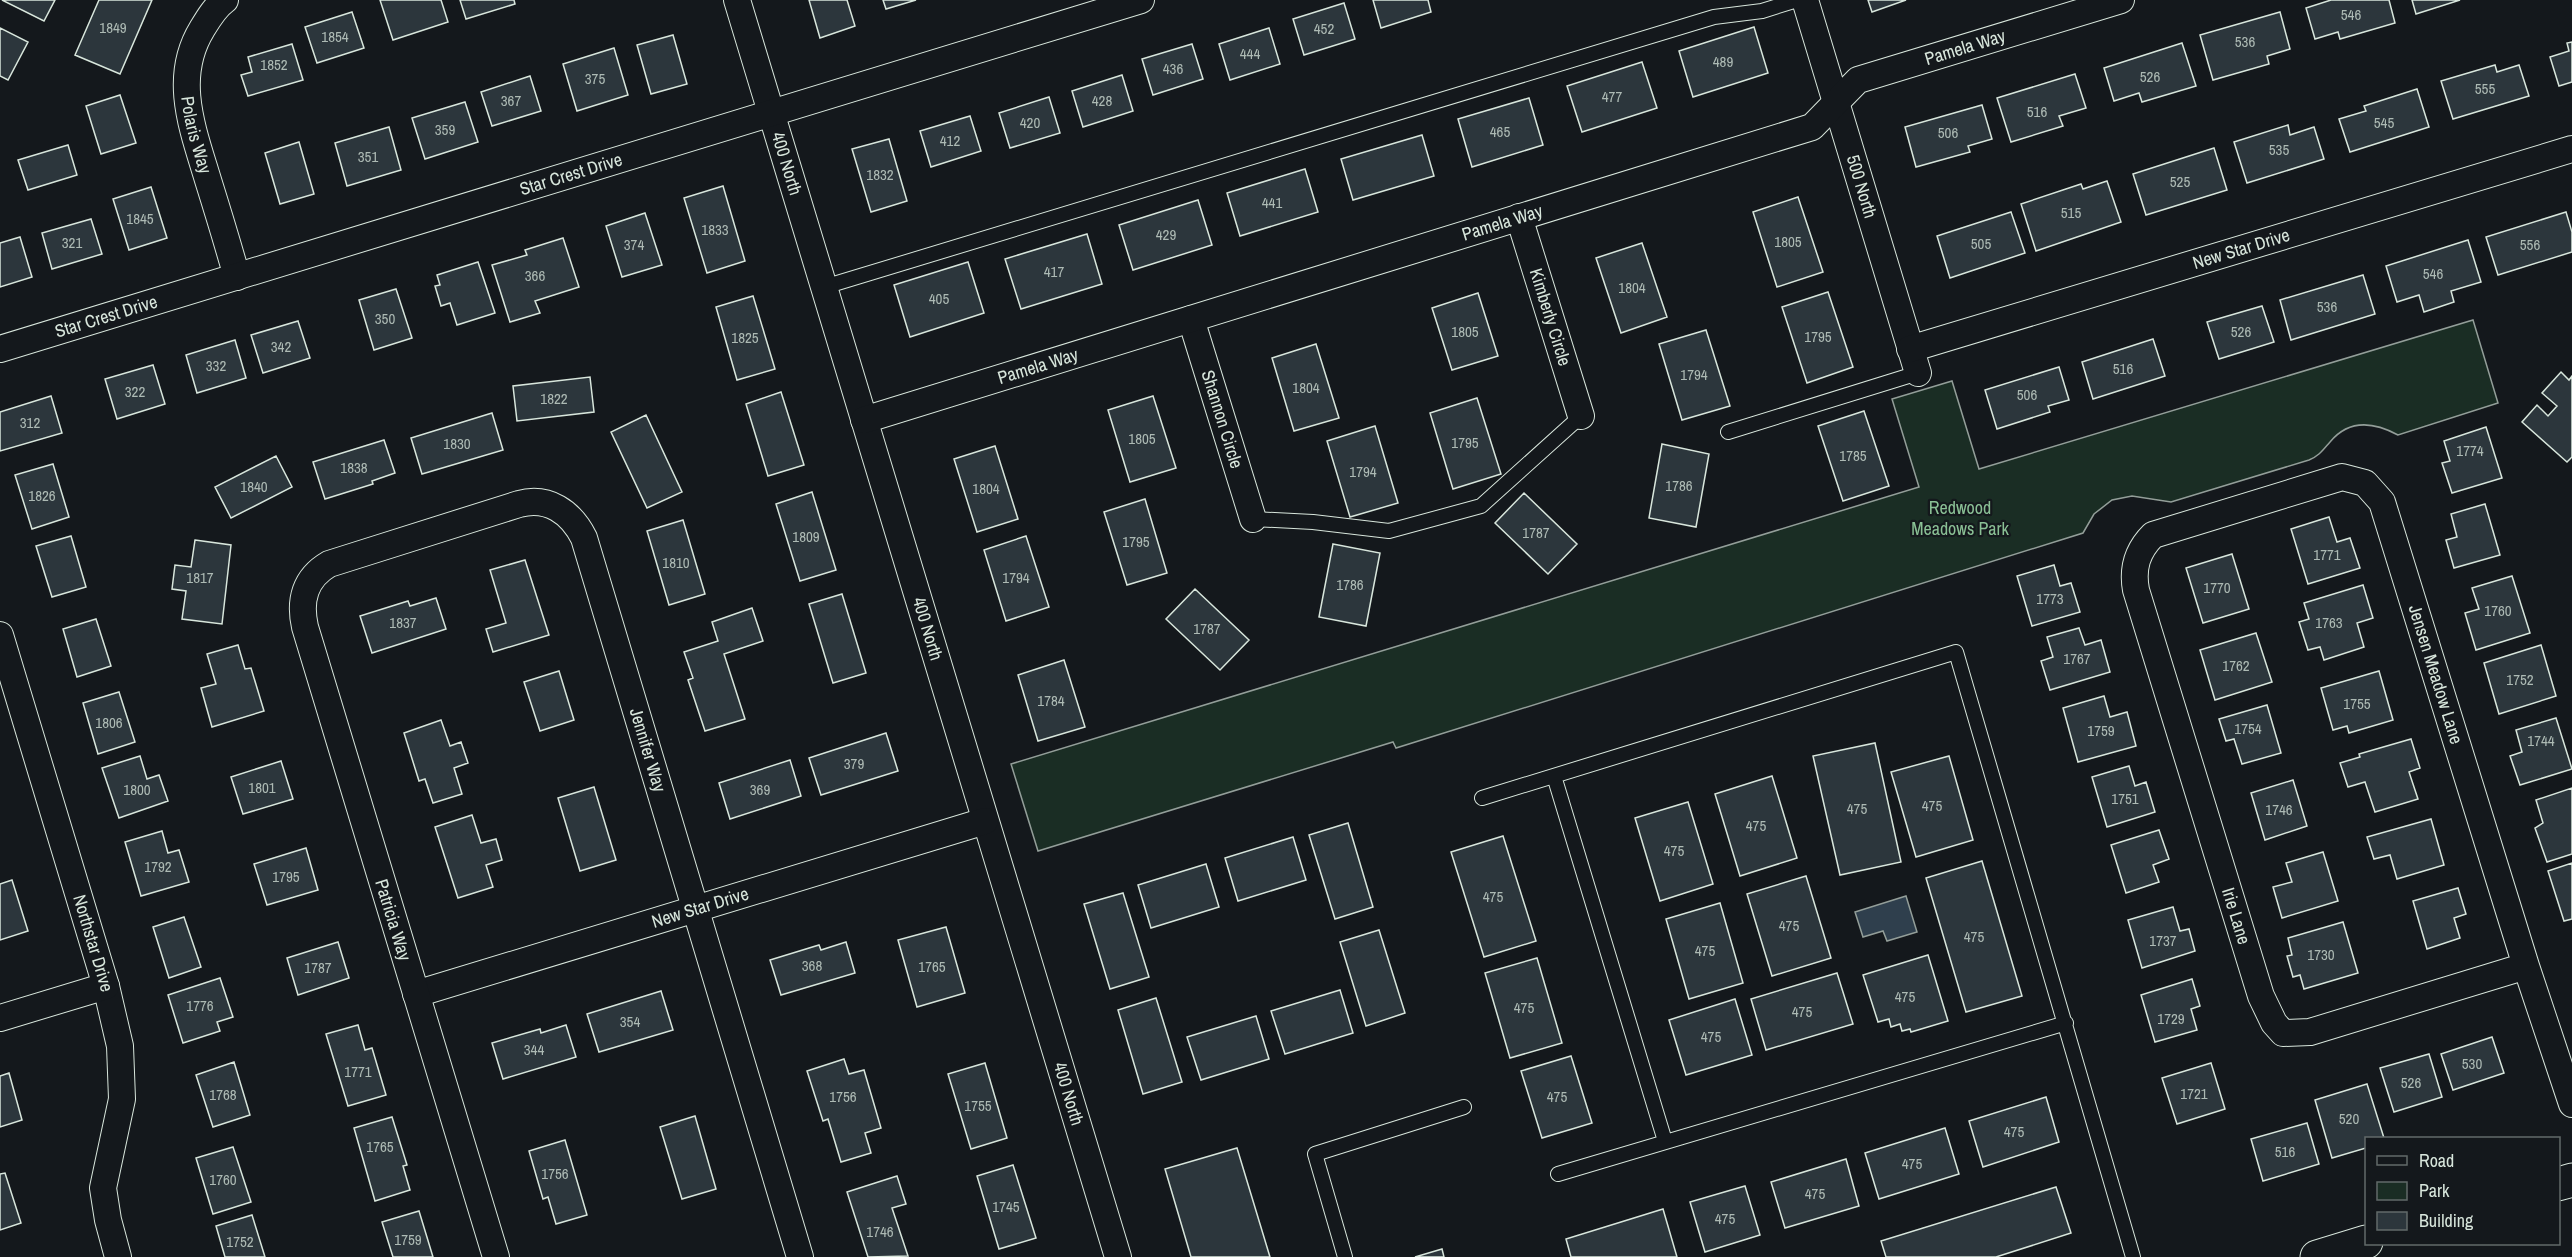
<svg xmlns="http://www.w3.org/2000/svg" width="2572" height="1257" viewBox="0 0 2572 1257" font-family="'Archivo Narrow',sans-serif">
<rect width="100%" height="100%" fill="#14181c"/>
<path fill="#1a2d24" stroke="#939e99" stroke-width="1.5" d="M2473 320 2498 403 2398 435C2374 422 2349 419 2330 442 2323 450 2319 456 2309 460L2171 502 2132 496 2112 500 2094 514 2083 533 1396 748 1393 742 1038 851 1011 764 1919 487 1892 399 1952 381 1979 469Z"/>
<path fill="#2f3f4d" stroke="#939e99" stroke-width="1.5" d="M1906 896 1917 932 1887 941 1883 931 1863 937 1855 912Z"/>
<path fill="#2c363c" stroke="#d8e6dc" stroke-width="1.5" d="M2 0H55L44 21Z
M99 0H152L120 74 75 55Z
M380 0H441L448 22 393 40Z
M460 0H514L515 4 466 19Z
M809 0H847L855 26 820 38Z
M883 0H916L886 9Z
M1373 0H1428L1431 12 1381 28Z
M1868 0H1906L1872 12Z
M2331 0H2389L2395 23 2340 39 2338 32 2315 39 2306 8Z
M2412 0H2460L2416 14Z
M1344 3 1355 39 1304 55 1293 19Z
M352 12 364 48 317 63 305 27Z
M2280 12 2290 49 2267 56 2269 64 2213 80 2200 35Z
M1754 27 1768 73 1693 97 1679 51Z
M0 28 28 42 8 80 0 76Z
M1269 28 1280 64 1230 80 1219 44Z
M673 35 687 84 651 94 637 45Z
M2572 42V82L2559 86 2550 57 2569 51 2567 43Z
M2182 43 2196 86 2142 102 2139 93 2114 101 2104 68Z
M292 44 303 80 248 96 241 75 252 72 248 57Z
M1192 44 1203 79 1153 95 1142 59Z
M614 48 628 95 577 111 563 64Z
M1642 62 1657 108 1582 132 1567 86Z
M2495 65 2497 72 2519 65 2529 96 2453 119 2441 81Z
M2075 74 2086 108 2059 116 2063 126 2011 142 1997 98Z
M1122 75 1133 111 1083 127 1072 91Z
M530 76 541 111 492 126 481 92Z
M2417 89 2429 127 2350 152 2339 119 2366 111 2364 106Z
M120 95 136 143 101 154 86 106Z
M1049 97 1060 133 1010 148 999 113Z
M1529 98 1543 145 1472 167 1458 119Z
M465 102 478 142 425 159 412 118Z
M1982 105 1992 139 1968 146 1970 152 1916 167 1905 127Z
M970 116 981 151 931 167 920 131Z
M2288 125 2290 135 2314 127 2324 159 2247 183 2234 142Z
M389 127 401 170 347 186 335 143Z
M1422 135 1434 176 1353 200 1341 159Z
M889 139 907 201 871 212 852 149Z
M299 142 314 194 280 204 265 153Z
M68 145 77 175 28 190 18 160Z
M2214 148 2227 190 2146 215 2133 174Z
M1305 169 1318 212 1240 236 1227 193Z
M2107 181 2121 222 2036 251 2021 204 2081 184 2083 189Z
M723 186 745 261 707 273 684 198Z
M151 187 167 238 129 250 113 199Z
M1798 197 1823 272 1777 287 1753 212Z
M1198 200 1212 245 1133 270 1119 225Z
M2011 212 2025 253 1950 278 1937 236Z
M2566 212 2572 232V252L2498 275 2486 237Z
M645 213 662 265 622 277 606 226Z
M91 219 102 254 52 269 42 233Z
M1087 234 1102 284 1021 309 1005 259Z
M20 237 32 277 0 287V243Z
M563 238 579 287 535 301 540 313 510 322 492 265 527 255 525 250Z
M2468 240 2481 282 2451 291 2454 302 2424 312 2419 295 2397 302 2386 266Z
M1642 243 1667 317 1621 333 1596 258Z
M478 262 495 313 457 325 450 303 441 306 435 286 440 285 437 275Z
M968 262 984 313 910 337 894 285Z
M2363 275 2375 314 2291 340 2280 300Z
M396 289 412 338 374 350 359 300Z
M1828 292 1853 367 1807 383 1782 307Z
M1478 293 1498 356 1452 370 1432 308Z
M753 296 775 369 737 380 716 307Z
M2262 306 2274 342 2219 359 2207 322Z
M298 321 310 358 263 373 251 335Z
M1706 330 1730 406 1682 420 1659 344Z
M2153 339 2165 376 2093 399 2082 362Z
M235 340 246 378 197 393 186 355Z
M1316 344 1339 418 1294 431 1272 358Z
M153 365 165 404 117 419 105 379Z
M2059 367 2069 400 2048 406 2050 412 1997 429 1985 390Z
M2561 372 2569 380 2572 376V457L2567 462 2522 422 2537 405 2548 416 2557 406 2542 393Z
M590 377 594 412 517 421 513 386Z
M781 392 804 465 768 476 746 404Z
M51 396 62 433 0 451V412Z
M1153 396 1176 468 1130 482 1108 410Z
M1477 398 1501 474 1453 489 1430 413Z
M1864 411 1889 486 1843 501 1818 426Z
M492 413 503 450 422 474 411 438Z
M646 415 682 492 647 508 611 432Z
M1375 426 1398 503 1350 517 1327 441Z
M2486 427 2502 478 2452 493 2442 463 2450 461 2444 441Z
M384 440 395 473 372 481 373 484 325 499 313 462Z
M1662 444 1709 454 1696 527 1649 518Z
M995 446 1018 519 977 532 954 459Z
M276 456 292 487 231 518 215 487Z
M53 464 69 517 32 529 15 475Z
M812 492 836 570 800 581 776 504Z
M1524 493 1577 544 1548 574 1495 523Z
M1145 499 1167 573 1127 585 1104 512Z
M2485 504 2500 555 2454 568 2446 540 2457 537 2451 514Z
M2329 517 2337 542 2350 538 2360 568 2308 584 2291 529Z
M683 520 705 594 669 605 647 531Z
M71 536 86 587 52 597 36 546Z
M1026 536 1049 607 1006 621 984 550Z
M195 540 231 545 222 624 182 619 186 591 172 589 175 565 191 567Z
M1333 544 1380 553 1366 626 1319 617Z
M2232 554 2249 609 2203 623 2186 568Z
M525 560 549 635 493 652 486 629 506 623 490 570Z
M2054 565 2060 586 2071 583 2080 612 2032 626 2017 576Z
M2512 576 2530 633 2476 650 2465 613 2479 609 2472 588Z
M2363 585 2373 618 2357 623 2364 647 2324 660 2320 647 2308 650 2299 622 2309 619 2304 603Z
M1195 589 1249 640 1220 670 1166 619Z
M842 594 866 673 833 683 809 604Z
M436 598 446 629 372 653 360 616 408 601 410 606Z
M752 608 763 641 724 654 745 719 705 731 688 680 693 678 684 652 718 641 712 622Z
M96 619 111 666 77 677 63 629Z
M2079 628 2085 645 2101 640 2110 672 2050 690 2041 661 2053 657 2047 637Z
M2256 633 2272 682 2215 700 2200 650Z
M238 645 245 669 251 668 264 711 212 727 201 688 216 684 207 654Z
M2541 645 2556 696 2499 714 2484 663Z
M1064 660 1085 727 1038 741 1018 675Z
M559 671 574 720 540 731 524 682Z
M2379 671 2393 720 2349 733 2347 726 2333 730 2321 688Z
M119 692 135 742 98 754 83 703Z
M2104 696 2110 717 2127 712 2136 746 2078 762 2063 708Z
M2267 705 2281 753 2242 764 2234 739 2226 741 2219 719Z
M2556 718 2572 769 2520 785 2510 756 2522 752 2516 730Z
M441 720 450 746 461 742 468 763 454 768 462 794 433 803 425 779 419 781 404 733Z
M886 733 898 771 821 795 809 758Z
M2411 739 2420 768 2409 772 2418 799 2375 812 2365 782 2348 787 2340 763 2360 757 2359 754Z
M1875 743 1901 862 1840 875 1813 756Z
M140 756 147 779 159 775 168 801 119 818 102 768Z
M1949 756 1973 840 1916 857 1891 772Z
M790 760 801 796 730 819 719 783Z
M281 761 293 799 243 814 231 777Z
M2129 766 2135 786 2146 782 2155 812 2107 827 2092 777Z
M1772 776 1797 858 1740 876 1715 794Z
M2293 780 2307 826 2265 840 2251 793Z
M594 787 616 860 580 871 558 798Z
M2572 788V854L2547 862 2535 828 2543 823 2536 800Z
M1688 802 1713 884 1660 901 1635 818Z
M472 815 481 843 496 839 502 860 486 865 493 887 458 898 435 827Z
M2431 819 2444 865 2397 879 2390 855 2374 859 2367 837Z
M1348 823 1373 907 1335 919 1309 835Z
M2159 830 2169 859 2153 865 2159 882 2126 893 2111 845Z
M162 831 168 853 179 850 189 882 141 896 125 842Z
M1503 836 1536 941 1484 957 1451 852Z
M1293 837 1306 880 1238 901 1225 858Z
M306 848 318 890 267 905 254 864Z
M2323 852 2338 901 2282 918 2273 887 2292 882 2286 863Z
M1982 861 2022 996 1966 1012 1926 878Z
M2572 863V919L2564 921 2548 871Z
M1206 864 1219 907 1151 928 1138 885Z
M1806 876 1831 958 1772 976 1747 894Z
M12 880 28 931 0 940V884Z
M2458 888 2466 914 2454 918 2460 938 2427 949 2413 901Z
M1123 893 1149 977 1110 989 1084 904Z
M1720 903 1743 983 1689 999 1666 919Z
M2173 907 2180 931 2189 929 2195 951 2142 968 2128 920Z
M184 917 201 967 169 978 153 927Z
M2343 922 2358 973 2304 989 2300 975 2293 977 2287 956 2292 955 2288 938Z
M946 927 965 993 917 1007 898 940Z
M1379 930 1405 1013 1366 1026 1340 942Z
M338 942 349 978 298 995 287 958Z
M846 942 855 973 781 995 770 960 819 945 821 950Z
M1928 955 1948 1021 1911 1032 1910 1029 1902 1031 1900 1024 1891 1027 1889 1019 1878 1022 1863 975Z
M1537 958 1562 1043 1510 1058 1485 973Z
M1837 973 1853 1024 1766 1050 1751 999Z
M220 978 233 1017 217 1022 220 1031 183 1043 168 995Z
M2192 979 2200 1006 2191 1009 2197 1030 2155 1042 2141 995Z
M1340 990 1353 1033 1285 1054 1271 1011Z
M661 991 673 1030 599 1052 587 1014Z
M1156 998 1182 1082 1143 1094 1118 1010Z
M1735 999 1752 1055 1686 1075 1669 1020Z
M1256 1016 1269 1059 1201 1080 1187 1037Z
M358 1025 365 1050 372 1048 386 1095 348 1106 326 1034Z
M566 1025 576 1057 503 1079 492 1043 540 1029 541 1033Z
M2492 1037 2504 1073 2453 1090 2441 1054Z
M2429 1054 2442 1097 2394 1112 2380 1068Z
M1571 1056 1592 1123 1542 1138 1521 1071Z
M844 1059 849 1074 864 1070 881 1128 865 1133 871 1153 841 1162 828 1119 823 1121 807 1071Z
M234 1062 250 1115 213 1127 196 1075Z
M985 1063 1007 1138 971 1149 948 1074Z
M2211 1063 2225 1109 2177 1124 2162 1078Z
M9 1073 22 1120 0 1127V1076Z
M2367 1084 2384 1138H2366V1148L2332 1158 2315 1100Z
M2046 1097 2059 1142 1983 1167 1969 1121Z
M695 1116 716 1189 682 1199 660 1127Z
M392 1117 407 1165 403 1166 410 1190 375 1201 354 1128Z
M2307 1123 2319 1164 2263 1181 2251 1139Z
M1945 1128 1959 1174 1879 1199 1865 1153Z
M565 1140 587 1215 556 1224 548 1197 543 1199 529 1151Z
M233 1147 251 1202 213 1214 196 1158Z
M1237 1148 1270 1257H1191L1165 1169Z
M1846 1159 1859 1206 1785 1228 1771 1182Z
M1013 1165 1036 1238 999 1249 977 1176Z
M5 1173 21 1223 0 1230V1174Z
M897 1176 906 1204 892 1208 908 1256 868 1257 847 1192Z
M1745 1186 1760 1235 1705 1252 1690 1202Z
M2056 1187 2071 1233 1996 1257H1886L1881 1241Z
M1663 1209 1677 1257H1571L1566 1239Z
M419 1211 433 1257H393L382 1222Z
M252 1215 265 1257H225L216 1226Z
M1442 1249 1444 1257H1415Z"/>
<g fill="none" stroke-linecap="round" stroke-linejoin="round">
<g stroke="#d8e6dc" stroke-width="16">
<path id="lane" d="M824 287 1714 17 1762 11 1797 0
M1728 432 1918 373
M1253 519 1313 522 1389 531 1481 506 1581 416
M1554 776 1665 1141
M1482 798 1956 652 2133 1257
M1558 1174 2066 1023
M1345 1257 1315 1154 1464 1107"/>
</g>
<g stroke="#d8e6dc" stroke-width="28">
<g id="street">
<path id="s1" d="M225 0C215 7 208 19 202 29 172 78 193 130 208 180 218 212 228 245 237 277"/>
<path id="s2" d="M737 0 1118 1257"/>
<path id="s3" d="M1805 0 1918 373"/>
<path id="s4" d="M1519 217 1581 416"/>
<path id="s5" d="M1191 319 1253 519"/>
<path id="s6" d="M0 349 1141 0"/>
<path id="s7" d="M1910 349 2572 149"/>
<path id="s8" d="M864 420 1812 127 1858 80 2121 0"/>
<path id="s9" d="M0 635 106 986 120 1046 122 1099 103 1188 108 1220 118 1257"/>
<path id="s10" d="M2526 966 2310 1032 2283 1033 2274 1023 2261 996 2136 590C2132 568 2137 551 2153 535L2342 477 2365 483 2382 502 2526 966 2572 1104"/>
<path id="s11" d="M416 994 985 821"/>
<path d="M0 1018 106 986"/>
<path id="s12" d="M496 1257 305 627C299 600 305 578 329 564L519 504C548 496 571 512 584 538L800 1257"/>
</g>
</g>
<g stroke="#d8e6dc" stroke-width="35">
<path id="primary" d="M2558 1184 2572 1180
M2317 1257 2366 1242"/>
</g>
<use href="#lane" stroke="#14181c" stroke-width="14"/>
<use href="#street" stroke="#14181c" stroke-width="26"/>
<use href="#primary" stroke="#14181c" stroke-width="33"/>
</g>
<g text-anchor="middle" stroke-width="4.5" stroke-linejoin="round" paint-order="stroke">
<g font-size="15" fill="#adbab4">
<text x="2351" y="20">546</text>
<text x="113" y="33">1849</text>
<text x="1324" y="34">452</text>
<text x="335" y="42">1854</text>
<text x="2245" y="47">536</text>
<text x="1250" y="59">444</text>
<text x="1723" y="67">489</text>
<text x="274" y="70">1852</text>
<text x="1173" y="74">436</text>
<text x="2150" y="82">526</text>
<text x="595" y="84">375</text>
<text x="2485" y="94">555</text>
<text x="1612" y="102">477</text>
<text x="511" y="106">367</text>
<text x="1102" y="106">428</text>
<text x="2037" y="117">516</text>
<text x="1030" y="128">420</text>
<text x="2384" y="128">545</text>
<text x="445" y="135">359</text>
<text x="1500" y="137">465</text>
<text x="1948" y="138">506</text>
<text x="950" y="146">412</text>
<text x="2279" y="155">535</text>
<text x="368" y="162">351</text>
<text x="880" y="180">1832</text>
<text x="2180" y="187">525</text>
<text x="1272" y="208">441</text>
<text x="2071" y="218">515</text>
<text x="140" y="224">1845</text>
<text x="715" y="235">1833</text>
<text x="1166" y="240">429</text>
<text x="1788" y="247">1805</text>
<text x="72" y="248">321</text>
<text x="1981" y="249">505</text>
<text x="634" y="250">374</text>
<text x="2530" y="250">556</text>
<text x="1054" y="277">417</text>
<text x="2433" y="279">546</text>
<text x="535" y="281">366</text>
<text x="1632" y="293">1804</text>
<text x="939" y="304">405</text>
<text x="2327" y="312">536</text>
<text x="385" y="324">350</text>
<text x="1465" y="337">1805</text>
<text x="2241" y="337">526</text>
<text x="1818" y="342">1795</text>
<text x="745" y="343">1825</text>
<text x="281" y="352">342</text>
<text x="216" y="371">332</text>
<text x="2123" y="374">516</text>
<text x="1694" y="380">1794</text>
<text x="1306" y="393">1804</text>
<text x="135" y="397">322</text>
<text x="2027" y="400">506</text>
<text x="554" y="404">1822</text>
<text x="30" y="428">312</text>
<text x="1142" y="444">1805</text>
<text x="1465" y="448">1795</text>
<text x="457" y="449">1830</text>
<text x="2470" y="456">1774</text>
<text x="1853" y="461">1785</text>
<text x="354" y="473">1838</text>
<text x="1363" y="477">1794</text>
<text x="1679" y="491">1786</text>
<text x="254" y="492">1840</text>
<text x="986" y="494">1804</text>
<text x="42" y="501">1826</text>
<text x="1536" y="538">1787</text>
<text x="806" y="542">1809</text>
<text x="1136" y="547">1795</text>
<text x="2327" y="560">1771</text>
<text x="676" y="568">1810</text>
<text x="200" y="583">1817</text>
<text x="1016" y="583">1794</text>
<text x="1350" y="590">1786</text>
<text x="2217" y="593">1770</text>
<text x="2050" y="604">1773</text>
<text x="2498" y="616">1760</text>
<text x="403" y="628">1837</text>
<text x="2329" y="628">1763</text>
<text x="1207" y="634">1787</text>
<text x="2077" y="664">1767</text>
<text x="2236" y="671">1762</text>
<text x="2520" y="685">1752</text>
<text x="1051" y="706">1784</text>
<text x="2357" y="709">1755</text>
<text x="109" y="728">1806</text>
<text x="2248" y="734">1754</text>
<text x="2101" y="736">1759</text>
<text x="2541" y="746">1744</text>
<text x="854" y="769">379</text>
<text x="262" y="793">1801</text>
<text x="137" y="795">1800</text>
<text x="760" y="795">369</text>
<text x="2125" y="804">1751</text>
<text x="1932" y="811">475</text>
<text x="1857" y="814">475</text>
<text x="2279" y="815">1746</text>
<text x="1756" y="831">475</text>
<text x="1674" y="856">475</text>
<text x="158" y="872">1792</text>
<text x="286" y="882">1795</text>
<text x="1493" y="902">475</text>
<text x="1789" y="931">475</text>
<text x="1974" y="942">475</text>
<text x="2163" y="946">1737</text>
<text x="1705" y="956">475</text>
<text x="2321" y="960">1730</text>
<text x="812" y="971">368</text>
<text x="932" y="972">1765</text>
<text x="318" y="973">1787</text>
<text x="1905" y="1002">475</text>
<text x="200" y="1011">1776</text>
<text x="1524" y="1013">475</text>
<text x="1802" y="1017">475</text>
<text x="2171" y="1024">1729</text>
<text x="630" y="1027">354</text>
<text x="1711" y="1042">475</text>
<text x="534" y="1055">344</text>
<text x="2472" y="1069">530</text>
<text x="358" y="1077">1771</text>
<text x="2411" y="1088">526</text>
<text x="2194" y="1099">1721</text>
<text x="223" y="1100">1768</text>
<text x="843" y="1102">1756</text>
<text x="1557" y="1102">475</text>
<text x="978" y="1111">1755</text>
<text x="2349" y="1124">520</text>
<text x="2014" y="1137">475</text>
<text x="380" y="1152">1765</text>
<text x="2285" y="1157">516</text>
<text x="1912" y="1169">475</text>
<text x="555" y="1179">1756</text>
<text x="223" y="1185">1760</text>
<text x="1815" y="1199">475</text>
<text x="1006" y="1212">1745</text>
<text x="1725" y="1224">475</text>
<text x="880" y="1237">1746</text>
<text x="408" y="1245">1759</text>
<text x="240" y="1247">1752</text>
</g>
<g font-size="18" fill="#d8e6dc" stroke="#14181c">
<text dy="6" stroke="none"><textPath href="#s8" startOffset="1170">Pamela Way</textPath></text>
<text dy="6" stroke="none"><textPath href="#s1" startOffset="147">Polaris Way</textPath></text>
<text dy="6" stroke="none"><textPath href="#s2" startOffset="171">400 North</textPath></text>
<text dy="6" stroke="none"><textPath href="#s6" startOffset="597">Star Crest Drive</textPath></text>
<text dy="6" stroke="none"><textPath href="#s3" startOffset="195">500 North</textPath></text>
<text dy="6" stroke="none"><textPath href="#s8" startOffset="668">Pamela Way</textPath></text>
<text dy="6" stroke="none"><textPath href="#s7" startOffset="346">New Star Drive</textPath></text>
<text dy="6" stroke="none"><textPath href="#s6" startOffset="111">Star Crest Drive</textPath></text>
<text dy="6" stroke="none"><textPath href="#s4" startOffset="105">Kimberly Circle</textPath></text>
<text dy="6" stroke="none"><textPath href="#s8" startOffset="182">Pamela Way</textPath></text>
<text dy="6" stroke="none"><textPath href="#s5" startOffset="105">Shannon Circle</textPath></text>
<text dy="6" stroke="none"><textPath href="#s2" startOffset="657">400 North</textPath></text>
<text dy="6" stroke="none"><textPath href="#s10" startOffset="1209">Jensen Meadow Lane</textPath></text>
<text dy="6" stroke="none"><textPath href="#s12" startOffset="1232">Jennifer Way</textPath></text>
<text dy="6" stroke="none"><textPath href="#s11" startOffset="297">New Star Drive</textPath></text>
<text transform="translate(2236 916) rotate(73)" y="6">Irie Lane</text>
<text transform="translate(393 920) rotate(73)" y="6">Patricia Way</text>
<text dy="6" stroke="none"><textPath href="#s9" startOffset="322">Northstar Drive</textPath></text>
<text dy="6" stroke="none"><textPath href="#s2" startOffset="1143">400 North</textPath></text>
</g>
<g font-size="18" fill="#8ac095" stroke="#14181c">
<text x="1960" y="514">Redwood<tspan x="1960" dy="21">Meadows Park</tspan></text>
</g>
</g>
<rect x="2365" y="1137" width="195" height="108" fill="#14181c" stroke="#626a69" stroke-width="1.5"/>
<rect x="2377" y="1156" width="30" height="9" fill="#14181c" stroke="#626a69" stroke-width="1.5"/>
<text x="2419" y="1167" font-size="18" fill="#d8e6dc">Road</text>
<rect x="2377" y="1182" width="30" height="18" fill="#1a2d24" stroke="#626a69" stroke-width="1.5"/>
<text x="2419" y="1197" font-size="18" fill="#d8e6dc">Park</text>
<rect x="2377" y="1212" width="30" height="18" fill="#2c363c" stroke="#626a69" stroke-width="1.5"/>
<text x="2419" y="1227" font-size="18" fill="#d8e6dc">Building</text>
</svg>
